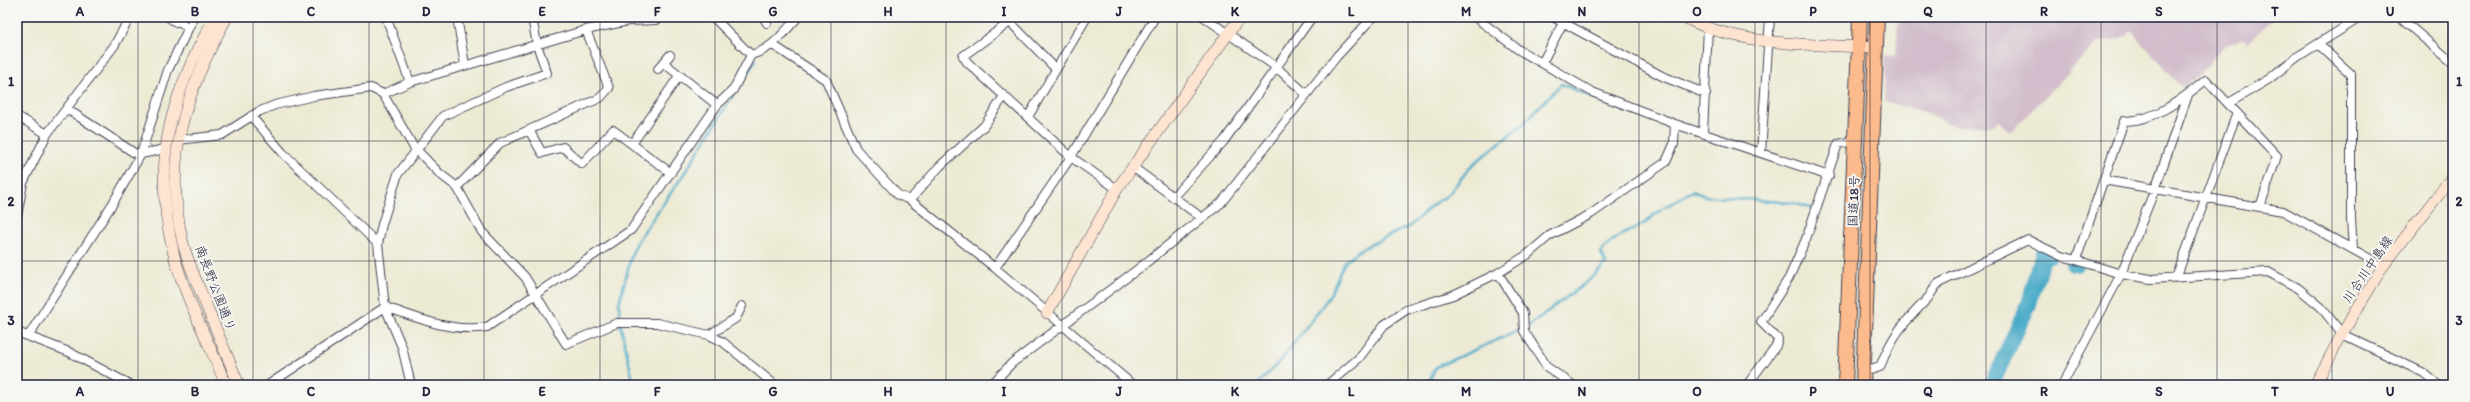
<svg xmlns="http://www.w3.org/2000/svg" width="2470" height="402" viewBox="0 0 2470 402" font-family="Itim,'Klee One',sans-serif">
<rect width="100%" height="100%" fill="#f6f6f2"/>
<filter id="ink" filterUnits="userSpaceOnUse"><feTurbulence type="fractalNoise" baseFrequency=".025" numOctaves="2"/><feDisplacementMap in="SourceGraphic" scale="8" xChannelSelector="R" yChannelSelector="G"/><feConvolveMatrix kernelMatrix="1 2 1 2 8 2 1 2 1" color-interpolation-filters="sRGB"/></filter>
<filter id="wash" filterUnits="userSpaceOnUse"><feTurbulence type="fractalNoise" baseFrequency=".012" numOctaves="4" result="noise"/><feDisplacementMap in="SourceGraphic" scale="16" xChannelSelector="R" yChannelSelector="G"/><feGaussianBlur stdDeviation="0.9" result="paint"/><feColorMatrix in="noise" values="0 0 0 0 0 0 0 0 0 0 0 0 0 0 0 0 0 1.4 0 .05"/><feComposite in="paint" operator="in"/></filter>
<g filter="url(#wash)">
<rect width="100%" height="100%" fill="#edead4"/>
<path fill="#d1bdcb" d="M1898 17H2275L2248 42 2244 39 2225 45 2200 74 2184 86H2180L2131 30 2126 36 2114 40 2098 42 2011 132 1998 121 1994 125 1957 127 1922 111 1884 102 1885 55 1896 56Z"/>
<g fill="none" stroke-linecap="round" stroke-linejoin="round">
<path stroke="#49aac8" stroke-width="2.5" d="M767 44 790 17
M739 86 756 60
M1616 106 1633 112
M1665 207 1692 191 1705 196 1793 203 1814 209
M1528 326 1588 281 1606 264 1601 253C1611 237 1626 234 1642 225 1649 221 1655 213 1662 209
M634 385 621 327 619 303 632 254 638 240 684 174 735 92
M1257 385 1282 359 1329 297 1345 261 1361 249 1410 226 1435 203 1447 196 1471 166 1522 125 1561 84 1609 104
M1427 385 1436 367 1522 329"/>
<path stroke="#49aac8" stroke-width="16" d="M2073 264H2076
M1991 385 2029 304 2043 254 2050 255"/>
</g>
</g>
<g filter="url(#ink)">
<g fill="none" stroke-linecap="round" stroke-linejoin="round">
<g stroke="#404052" stroke-width="10">
<path id="street" d="M168 17 176 22H181
M184 17 181 22 187 28
M386 17 410 82
M457 17 465 65
M713 17 751 55
M763 17 767 23
M1204 17 1276 67 1306 94
M1475 17 1519 50 1592 92 1675 124 1829 176
M1553 17 1662 76 1706 94
M2399 17 2453 63
M773 45 826 80 856 149 898 195 910 200
M2319 45 2351 74V219L2353 249
M664 63 717 105
M1542 63 1566 17
M658 69 670 55
M1056 69 1010 22 963 56 967 62 1071 157 1117 189
M383 94 413 146 440 174 457 187 482 232 525 277 566 344 617 323H657L709 335 723 342 775 385
M1004 96 984 126 940 166 910 200 995 268 1133 385
M2229 103 2269 79 2297 57 2361 17
M67 109 136 154H141L168 70 194 17
M17 116 47 134
M251 116 283 153 378 244
M1028 117 1087 17
M529 130 542 153 563 147 582 164 613 130 671 173
M1703 133 1708 28
M178 140 222 135 258 112 275 105 314 96 371 88 383 94 410 82 586 30 628 21 656 20 662 17
M632 144 679 76
M1761 153 1770 17
M1134 168 1202 218
M2103 180 2283 211 2383 266
M457 187 500 143 600 98 609 88 586 30
M1173 197 1224 141 1312 17
M2260 207 2277 156 2206 80C2183 98 2154 122 2124 121L2076 260 2121 274 2151 279 2268 272 2298 288 2321 307 2342 334 2424 373 2438 385
M17 216 23 183 47 134 114 46 130 17
M995 268 1071 157 1155 17
M1498 273 1523 313 1524 331 1547 367 1573 385
M2176 278 2237 113
M385 307C419 318 451 333 487 327L631 230 717 105 733 90 751 55C774 48 782 34 798 17
M17 332 69 352 131 385
M29 335 113 203 141 154 165 149
M709 335 736 318 742 306
M1864 372 1880 367C1893 333 1904 323 1928 298 1932 293 1934 287 1939 283L2028 240 2061 256 2076 260
M268 385 385 307
M411 385 402 347 385 307 378 244 382 224 398 174 443 116 506 87 547 73 537 45 532 17
M991 385 1012 363 1138 269 1221 203 1337 56 1373 17
M1327 385 1359 358 1384 325 1406 310 1453 295 1498 273 1527 255 1549 236 1591 214 1666 162 1674 144 1675 124
M1747 385 1776 346 1778 339 1761 322 1789 278 1806 239 1838 144 1855 141
M2062 385 2121 274 2155 189 2188 95"/>
</g>
<g stroke="#404052" stroke-width="12">
<path id="secondary" d="M215 17C169 98 151 163 174 255 186 300 209 342 226 385
M227 17C186 91 162 157 183 243 189 267 200 289 209 312 219 336 229 361 239 385
M1684 17C1742 48 1812 43 1875 48
M1047 313 1117 189 1240 17
M2315 385 2342 334 2383 266 2453 176"/>
</g>
<g stroke="#404052" stroke-width="16">
<path id="highway" d="M1845 385 1860 17
M1863 385 1877 17"/>
</g>
<use href="#street" stroke="#fff" stroke-width="8"/>
<use href="#secondary" stroke="#fde4d1" stroke-width="11"/>
<use href="#highway" stroke="#fbbb8c" stroke-width="14"/>
</g>
</g>
<path fill="none" stroke="#22223b" stroke-width="1" stroke-opacity="0.55" d="M138 17V385M253 17V385M369 17V385M484 17V385M600 17V385M715 17V385M831 17V385M946 17V385M1062 17V385M1177 17V385M1293 17V385M1408 17V385M1524 17V385M1639 17V385M1755 17V385M1870 17V385M1986 17V385M2101 17V385M2217 17V385M2332 17V385M17 141H2453M17 261H2453"/>
<g text-anchor="middle" stroke-width="4" stroke-linejoin="round" paint-order="stroke">
<g font-size="13" fill="#22223b" stroke="#f6f6f2">
<text transform="translate(1853 201) rotate(-88)" y="5">国道18号</text>
<text transform="translate(2367 269) rotate(-56)" y="5">川合川中島線</text>
<text transform="translate(216 288) rotate(69)" y="5">南長野公園通り</text>
</g>
</g>
<rect width="2470" height="402" fill="none" stroke="#f6f6f2" stroke-width="44"/>
<rect x="22" y="22" width="2426" height="358" fill="none" stroke="#22223b" stroke-width="1.5"/>
<g font-size="13" text-anchor="middle" font-weight="bold" fill="#22223b">
<text x="80" y="16">A</text>
<text x="195" y="16">B</text>
<text x="311" y="16">C</text>
<text x="426" y="16">D</text>
<text x="542" y="16">E</text>
<text x="657" y="16">F</text>
<text x="773" y="16">G</text>
<text x="888" y="16">H</text>
<text x="1004" y="16">I</text>
<text x="1119" y="16">J</text>
<text x="1235" y="16">K</text>
<text x="1351" y="16">L</text>
<text x="1466" y="16">M</text>
<text x="1582" y="16">N</text>
<text x="1697" y="16">O</text>
<text x="1813" y="16">P</text>
<text x="1928" y="16">Q</text>
<text x="2044" y="16">R</text>
<text x="2159" y="16">S</text>
<text x="2275" y="16">T</text>
<text x="2390" y="16">U</text>
<text x="11" y="86">1</text>
<text x="2459" y="86">1</text>
<text x="11" y="206">2</text>
<text x="2459" y="206">2</text>
<text x="11" y="325">3</text>
<text x="2459" y="325">3</text>
<text x="80" y="396">A</text>
<text x="195" y="396">B</text>
<text x="311" y="396">C</text>
<text x="426" y="396">D</text>
<text x="542" y="396">E</text>
<text x="657" y="396">F</text>
<text x="773" y="396">G</text>
<text x="888" y="396">H</text>
<text x="1004" y="396">I</text>
<text x="1119" y="396">J</text>
<text x="1235" y="396">K</text>
<text x="1351" y="396">L</text>
<text x="1466" y="396">M</text>
<text x="1582" y="396">N</text>
<text x="1697" y="396">O</text>
<text x="1813" y="396">P</text>
<text x="1928" y="396">Q</text>
<text x="2044" y="396">R</text>
<text x="2159" y="396">S</text>
<text x="2275" y="396">T</text>
<text x="2390" y="396">U</text>
</g>
</svg>
